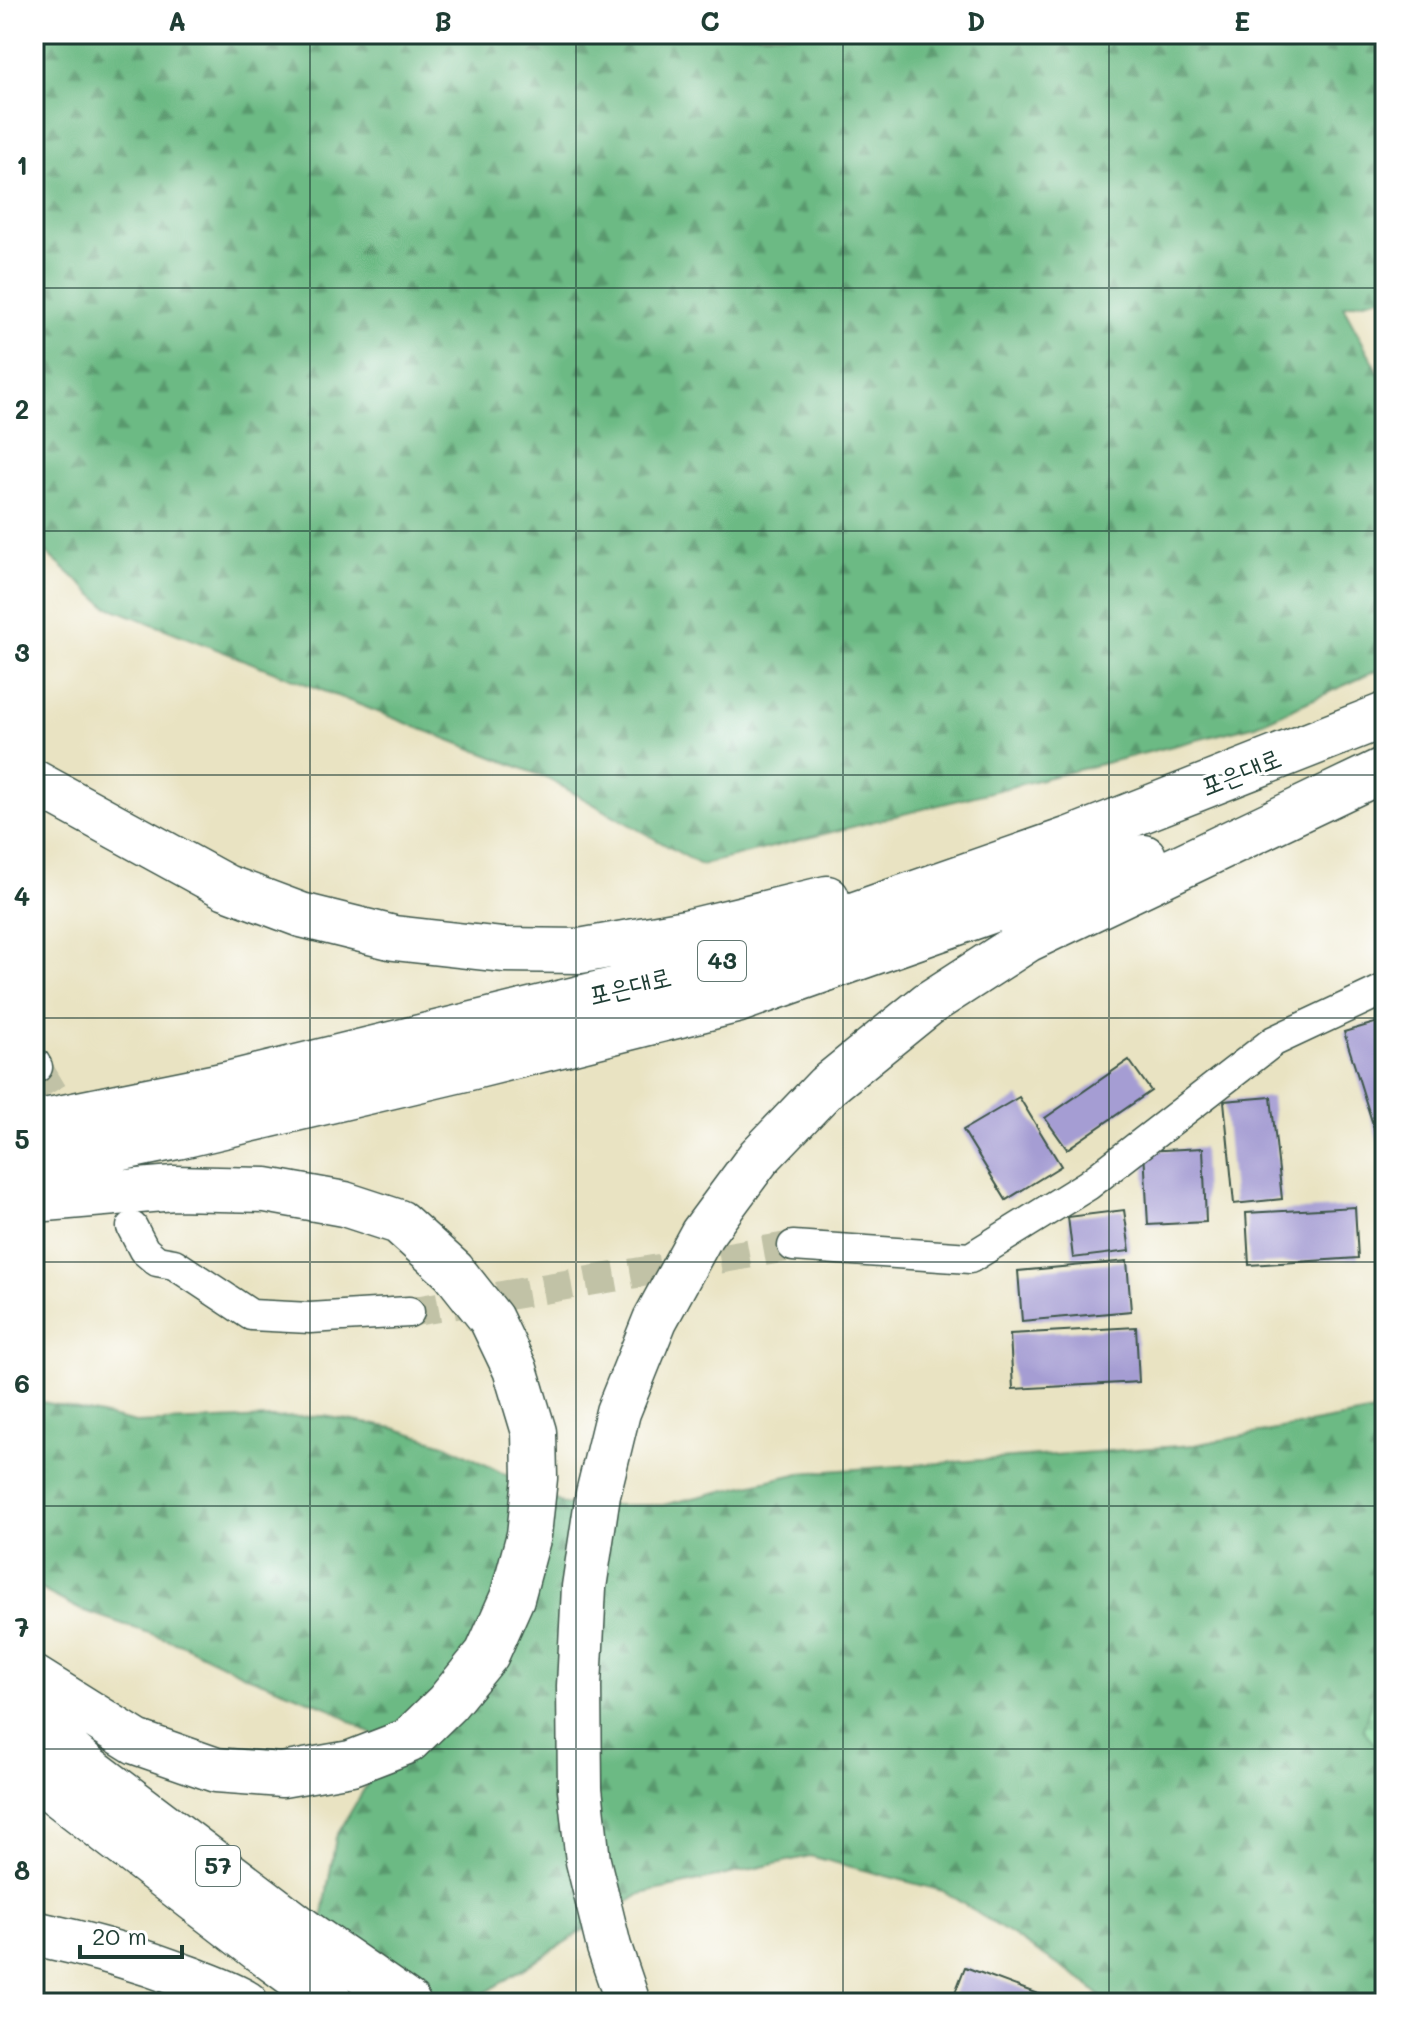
<svg xmlns="http://www.w3.org/2000/svg" width="1419" height="2037" viewBox="0 0 1419 2037" font-family="Mali,'Poor Story',sans-serif">
<defs>
<pattern id="forest-firs" width="22" height="20" patternUnits="userSpaceOnUse" patternTransform="scale(2)"><rect width="22" height="20" fill="#6cba84"/><path d="M5 1l3.5 6h-7zM16 11l3.5 6h-7z" fill="#58986d"/></pattern>
<pattern id="cemetery-stones" width="16" height="16" patternUnits="userSpaceOnUse" patternTransform="scale(2)"><rect width="16" height="16" fill="#85da9d"/><path d="M2 7V4a2 2 0 0 1 4 0v3zM10 15v-3a2 2 0 0 1 4 0v3z" fill="#72bc88"/></pattern>
</defs>
<rect width="100%" height="100%" fill="#fff"/>
<filter id="ink" filterUnits="userSpaceOnUse"><feTurbulence type="fractalNoise" baseFrequency=".0125" numOctaves="2"/><feDisplacementMap in="SourceGraphic" scale="16" xChannelSelector="R" yChannelSelector="G"/><feConvolveMatrix kernelMatrix="1 2 1 2 8 2 1 2 1" color-interpolation-filters="sRGB"/></filter>
<filter id="wash" filterUnits="userSpaceOnUse"><feTurbulence type="fractalNoise" baseFrequency=".006" numOctaves="4" result="noise"/><feDisplacementMap in="SourceGraphic" scale="32" xChannelSelector="R" yChannelSelector="G"/><feGaussianBlur stdDeviation="1.8" result="paint"/><feColorMatrix in="noise" values="0 0 0 0 0 0 0 0 0 0 0 0 0 0 0 0 0 1.4 0 .05"/><feComposite in="paint" operator="in"/></filter>
<g filter="url(#wash)">
<rect width="100%" height="100%" fill="#e9e3c2"/>
<path fill="url(#forest-firs)" stroke="#467c5c" stroke-width="2" d="M34 34H1385V296L1343 306 1385 384V667L1256 725 701 865 547 778 106 606 34 542Z
M34 1400 136 1423 324 1416 394 1428 447 1445 565 1505H663L800 1473 1194 1445 1385 1410V1672L1379 1676 1363 1729 1385 1758V2003H1107L1086 1983 943 1891 810 1856 641 1894 469 2003H331L317 1951 336 1837 390 1745 327 1707 247 1676 181 1644 79 1609 34 1586Z"/>
<path fill="url(#cemetery-stones)" stroke="#528c68" stroke-width="2" d="M1385 1673V1758L1363 1729 1379 1676Z"/>
<g id="blocks">
<path fill="#a59dd3" d="M1385 1020V1142L1379 1144 1344 1032Z
M1129 1060 1151 1091 1067 1149 1045 1118Z
M1019 1097 1061 1166 1006 1200 963 1130Z
M1271 1097 1282 1199 1234 1204 1224 1101Z
M1203 1148 1206 1222 1148 1225 1144 1151Z
M1355 1207 1358 1258 1249 1265 1246 1213Z
M1124 1210 1130 1251 1073 1258 1068 1217Z
M1127 1261 1131 1311 1022 1321 1018 1271Z
M1136 1327 1139 1382 1013 1389 1010 1334Z
M965 1967 1062 2003H951Z"/>
</g>
</g>
<g filter="url(#ink)">
<use href="#blocks" fill-opacity="0" stroke="#3d5649" stroke-width="2"/>
<g fill="none" stroke-linecap="round" stroke-linejoin="round">
<path stroke="#c1c2a6" stroke-width="30" stroke-dasharray="30 15" stroke-linecap="butt" d="M37 1067 76 1132
M409 1312 793 1246"/>
<g stroke="#3d5649" stroke-width="33">
<path id="street" d="M34 1062 37 1067
M132 1227 144 1250 157 1261 174 1264 251 1315 310 1318 409 1312
M793 1246 970 1258 1088 1185 1274 1041 1385 989"/>
</g>
<g stroke="#3d5649" stroke-width="47">
<path id="highway" d="M34 782 226 887 301 915 394 938 503 950 580 951 686 932 827 898
M34 1123 227 1084 695 970 1070 839 1385 715
M34 1166 177 1137 469 1068 736 1001 1144 857
M34 1200 174 1188 266 1190 344 1204 399 1222 453 1271 491 1319 515 1369 534 1432 535 1478 529 1535 512 1598 487 1654 447 1703 408 1741 351 1763 282 1775 216 1770 136 1742 34 1678
M34 1721 86 1766 307 1933 408 2003
M34 1776 265 1954 332 2003
M34 1933C87 1944 139 1959 189 1978 209 1986 228 1992 246 2003
M628 2003 609 1947 588 1861 580 1789 579 1686 584 1587 598 1494 618 1412 655 1320 702 1234 759 1157 827 1086 928 1004 1027 940 1385 769"/>
</g>
<use href="#street" stroke="#fff" stroke-width="30"/>
<use href="#highway" stroke="#fff" stroke-width="44"/>
</g>
</g>
<path fill="none" stroke="#1f3d34" stroke-width="2" stroke-opacity="0.55" d="M310 34V2003M576 34V2003M843 34V2003M1109 34V2003M34 288H1385M34 531H1385M34 775H1385M34 1018H1385M34 1262H1385M34 1506H1385M34 1749H1385"/>
<g text-anchor="middle" stroke-width="6" stroke-linejoin="round" paint-order="stroke">
<g fill="#fff" stroke="#627771" stroke-width="2">
<rect x="698" y="941" width="48" height="40" rx="6"/>
<rect x="196" y="1846" width="44" height="40" rx="6"/>
</g>
<g font-size="24" font-weight="bold" fill="#1f3d34">
<text x="722" y="969">43</text>
<text x="218" y="1874">57</text>
</g>
<g font-size="26" fill="#1f3d34" stroke="#fff">
<text transform="translate(1241 772) rotate(-22)" y="9">포은대로</text>
<text transform="translate(630 986) rotate(-14)" y="9">포은대로</text>
</g>
</g>
<rect width="1419" height="2037" fill="none" stroke="#fff" stroke-width="88"/>
<path d="M80 1945v12h102v-12" fill="none" stroke="#1f3d34" stroke-width="4"/>
<text x="92" y="1945" font-size="24" fill="#1f3d34" stroke="#ffffff" stroke-width="6" paint-order="stroke">20 m</text>
<rect x="44" y="44" width="1331" height="1949" fill="none" stroke="#1f3d34" stroke-width="3"/>
<g font-size="26" text-anchor="middle" font-weight="bold" fill="#1f3d34">
<text x="177" y="31">A</text>
<text x="443" y="31">B</text>
<text x="710" y="31">C</text>
<text x="976" y="31">D</text>
<text x="1242" y="31">E</text>
<text x="22" y="175">1</text>
<text x="22" y="419">2</text>
<text x="22" y="662">3</text>
<text x="22" y="906">4</text>
<text x="22" y="1149">5</text>
<text x="22" y="1393">6</text>
<text x="22" y="1637">7</text>
<text x="22" y="1880">8</text>
</g>
</svg>
